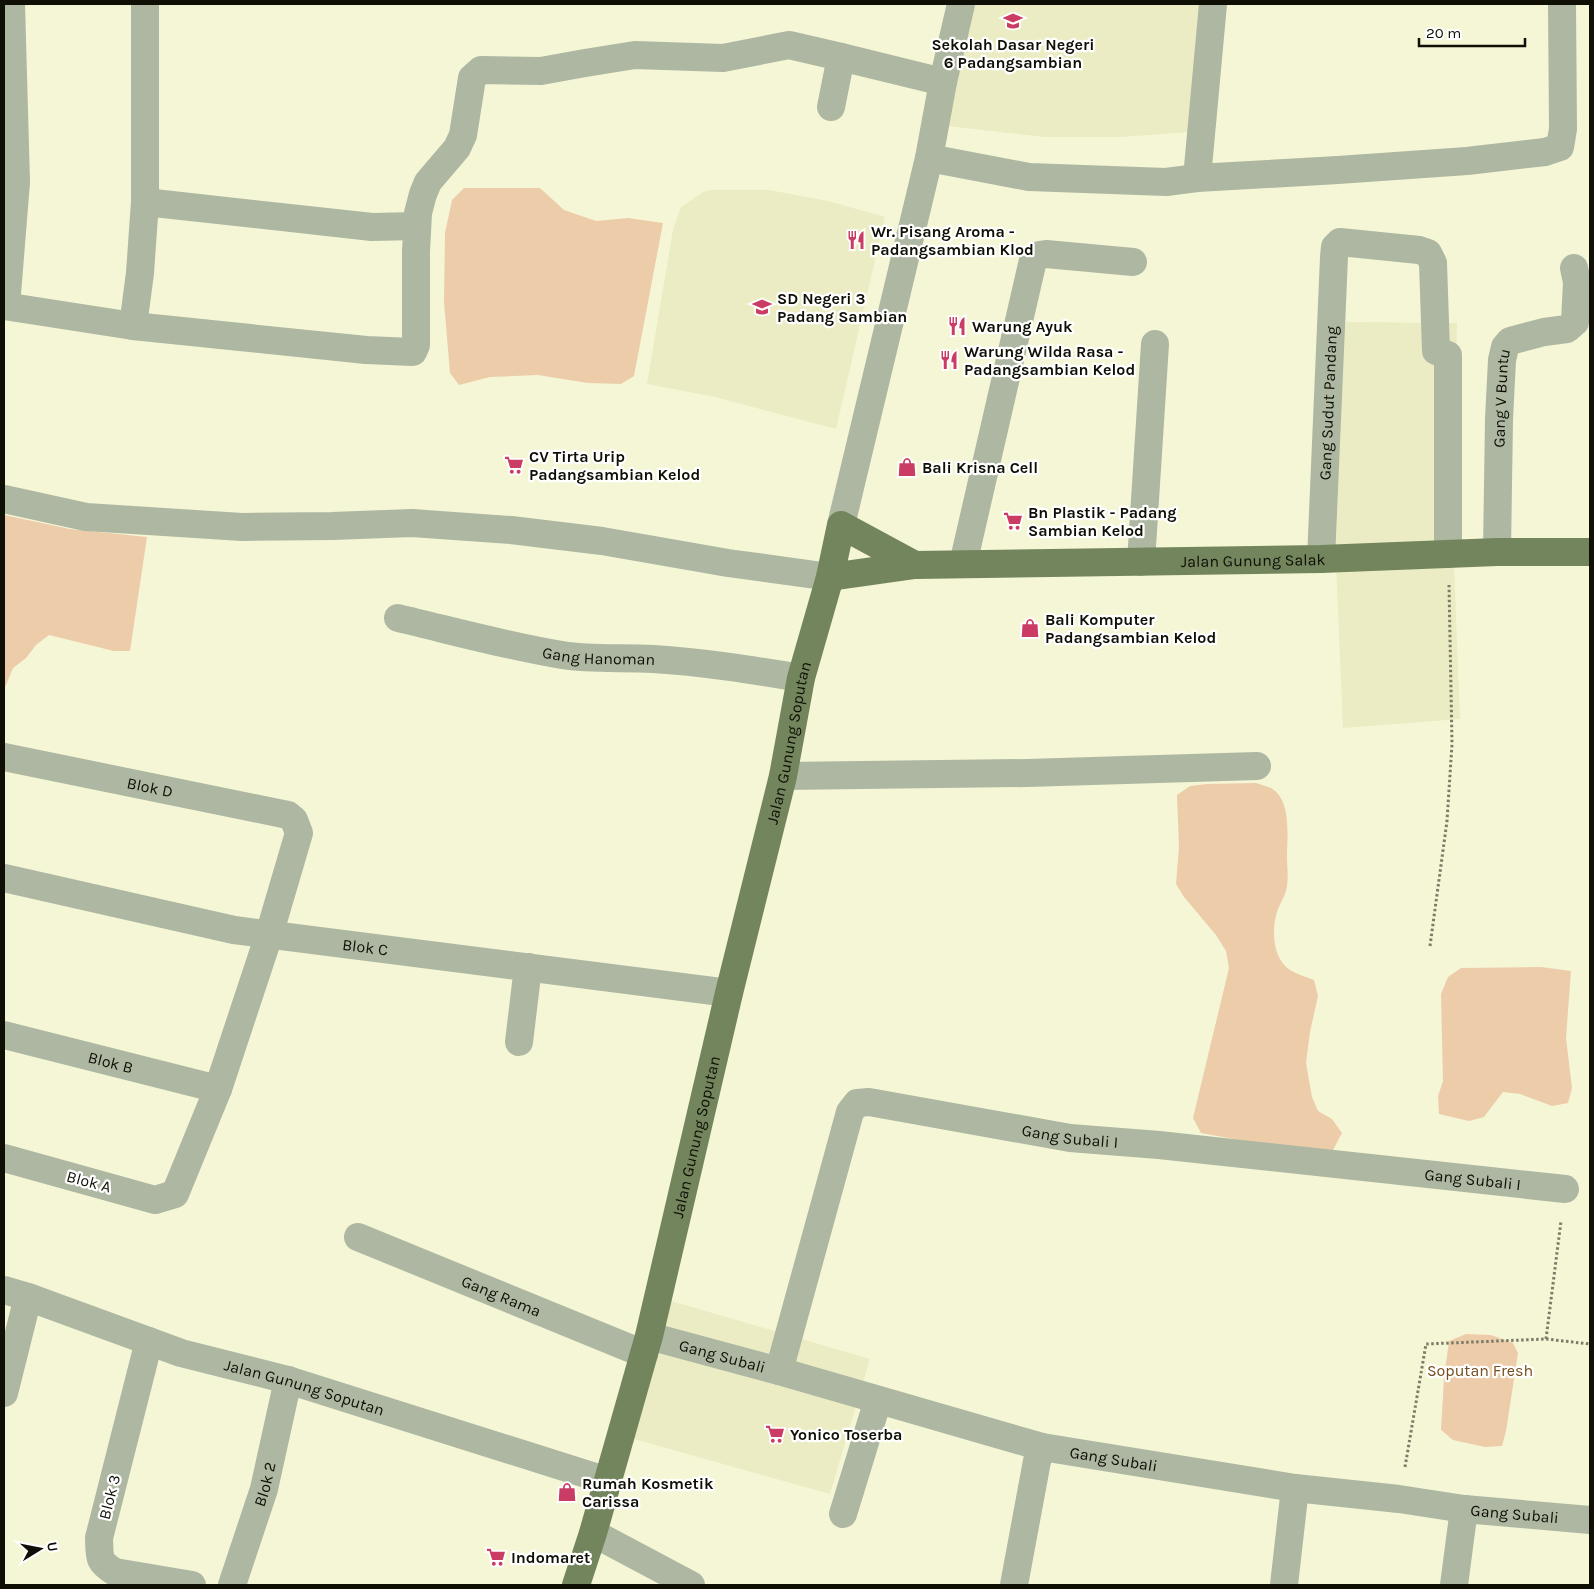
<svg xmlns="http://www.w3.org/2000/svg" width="1594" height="1589" viewBox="0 0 1594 1589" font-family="Karla,sans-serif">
<rect width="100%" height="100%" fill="#f5f6d5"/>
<path fill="#ebecc3" d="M957 4H1216L1207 131 1120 137H1045L930 124Z
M711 190H769L828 201 885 217 836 429 715 397 647 384 673 230 681 207 703 192Z
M1336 322 1457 323 1452 514 1460 719 1343 728 1334 516Z
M654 1296 870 1359 830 1494 613 1433Z"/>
<path fill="#edccaa" d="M464 188H540L564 210 596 221 628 218 663 223 634 376 621 384 588 383 538 375 490 377 459 385 450 373 444 302 445 233 452 200Z
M4 515 70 529 147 537 130 651H114L49 635 36 645 26 658 13 668 4 690Z
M1256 783C1261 785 1267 786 1271 788 1292 800 1287 836 1287 856 1287 867 1289 880 1286 891 1284 898 1279 905 1277 912 1271 931 1273 961 1292 971 1299 975 1307 977 1314 980L1318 996 1310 1032 1306 1063 1312 1097 1318 1111 1332 1119 1342 1133 1333 1150C1288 1150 1245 1141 1201 1133L1193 1118 1229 968 1226 951 1216 935 1184 897 1176 884 1179 847 1177 795 1190 786 1207 784Z
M1541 967 1571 971 1566 1038 1572 1088 1568 1103 1552 1106 1520 1094 1503 1092 1484 1117 1469 1121 1439 1114 1438 1096 1443 1081 1441 994 1448 977 1461 968Z
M1466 1334 1491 1335 1513 1343 1518 1353 1506 1431 1502 1446 1485 1447 1453 1440 1441 1430 1444 1378 1449 1341Z"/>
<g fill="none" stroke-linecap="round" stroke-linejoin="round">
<path stroke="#7b7c67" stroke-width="3" stroke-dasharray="2.5 2.5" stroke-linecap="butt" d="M1430 946 1447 821 1452 744 1449 585
M1546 1339 1561 1221
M1405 1467 1426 1344 1546 1339 1590 1344"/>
<g stroke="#adb7a2" stroke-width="28">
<path d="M831 107 841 57"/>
<path d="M929 158 1029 177 1166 182 1197 178 1338 170 1467 161 1545 152 1560 147 1563 129 1562 4"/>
<path d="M1197 178 1213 4"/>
<path d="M145 202 372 227 417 226"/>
<path d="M4 306 133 326 366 350 413 352 416 345V251L418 213 423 194 428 182 457 148 463 135 472 78 481 70 541 71 585 63 635 55 723 58 789 45 841 57 943 82"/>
<path d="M6 306 16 182 11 4"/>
<path d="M133 326 140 273 145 202V4"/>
<path d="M4 499 86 517 242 527 332 526 412 523 511 530 602 541 728 563 830 577"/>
<path d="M841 525 929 158 943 82 961 4"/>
<path id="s1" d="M1497 552 1499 419 1502 360 1505 347 1510 341 1544 332 1567 329 1575 322 1577 282 1574 268"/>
<path id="s2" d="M1321 559 1334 257 1335 247 1340 242 1419 250 1428 253 1433 263 1436 351 1448 355V554"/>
<path d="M1141 562 1155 344"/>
<path d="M963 564 1033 260 1039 255 1046 254 1133 262"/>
<path id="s3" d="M398 618C453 631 507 646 562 655 592 660 623 657 653 659 703 662 752 670 801 678"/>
<path id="s4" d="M4 757 288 815 294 820 299 833 269 935 218 1089 175 1194 155 1200 4 1158"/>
<path d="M783 776 1027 773 1257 766"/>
<path id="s5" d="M4 878 234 930 729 993"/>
<path id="s6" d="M4 1035 218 1089"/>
<path d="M519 1042 528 967"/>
<path id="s7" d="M358 1237 644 1354"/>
<path id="s8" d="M4 1290 28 1297 181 1353 288 1380 608 1481"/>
<path id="s9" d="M649 1336 779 1371 1042 1447 1295 1488 1399 1499 1464 1509 1590 1520"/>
<path d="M149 1341 99 1538C100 1557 97 1561 115 1572L192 1585"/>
<path id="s10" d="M779 1371 850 1112 857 1103 869 1102 1070 1138 1159 1145 1565 1189"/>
<path d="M4 1393 28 1297"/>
<path d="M843 1514 878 1400"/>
<path d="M593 1533 691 1585"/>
<path id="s11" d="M232 1585 264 1489 288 1380"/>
<path d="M1014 1585 1037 1461 1042 1447"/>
<path d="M1284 1585 1295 1488"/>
<path d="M1454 1585 1464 1509"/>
</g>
<g stroke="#73855d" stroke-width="28">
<path id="s12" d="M830 577 915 565 1321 559 1497 552H1590"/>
<path id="s13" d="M576 1585 593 1533 649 1336 729 993 783 776 801 678 830 577 841 525 915 565"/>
</g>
</g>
<defs>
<g id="school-bare" transform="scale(1.5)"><path d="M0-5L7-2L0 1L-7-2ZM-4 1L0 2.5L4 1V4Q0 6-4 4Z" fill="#cb3c64" stroke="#fff" stroke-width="2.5" paint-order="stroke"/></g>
<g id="restaurant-bare" transform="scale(1.5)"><path d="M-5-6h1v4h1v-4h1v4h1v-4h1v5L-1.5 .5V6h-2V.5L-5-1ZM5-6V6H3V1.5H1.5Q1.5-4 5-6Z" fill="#cb3c64" stroke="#fff" stroke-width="2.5" paint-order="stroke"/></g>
<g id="supermarket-bare" transform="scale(1.5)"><path d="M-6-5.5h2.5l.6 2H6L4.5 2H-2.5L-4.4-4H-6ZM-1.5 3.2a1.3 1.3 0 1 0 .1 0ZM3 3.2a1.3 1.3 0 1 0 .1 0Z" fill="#cb3c64" stroke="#fff" stroke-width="2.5" paint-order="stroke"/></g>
<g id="shop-bare" transform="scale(1.5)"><path d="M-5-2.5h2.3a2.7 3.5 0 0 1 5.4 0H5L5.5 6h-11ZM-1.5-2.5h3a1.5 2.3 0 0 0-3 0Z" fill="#cb3c64" stroke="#fff" stroke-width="2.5" paint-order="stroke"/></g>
</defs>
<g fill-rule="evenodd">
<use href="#school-bare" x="1013" y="21"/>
<use href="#restaurant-bare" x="856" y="240"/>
<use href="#school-bare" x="762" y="307"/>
<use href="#restaurant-bare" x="957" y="326"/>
<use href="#restaurant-bare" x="949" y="360"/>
<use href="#supermarket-bare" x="514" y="465"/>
<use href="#shop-bare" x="907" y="467"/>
<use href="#supermarket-bare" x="1013" y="521"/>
<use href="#shop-bare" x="1030" y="628"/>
<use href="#supermarket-bare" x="775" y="1434"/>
<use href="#shop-bare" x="567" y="1492"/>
<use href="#supermarket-bare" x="496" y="1557"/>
</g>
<g text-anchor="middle" stroke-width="4.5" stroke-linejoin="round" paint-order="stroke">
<g font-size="16" font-weight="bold" fill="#0f0f05" stroke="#fff" text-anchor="start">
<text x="1013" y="50" text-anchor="middle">Sekolah Dasar Negeri<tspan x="1013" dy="18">6 Padangsambian</tspan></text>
<text x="871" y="237">Wr. Pisang Aroma -<tspan x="871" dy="18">Padangsambian Klod</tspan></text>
<text x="777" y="304">SD Negeri 3<tspan x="777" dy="18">Padang Sambian</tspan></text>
<text x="972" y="332">Warung Ayuk</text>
<text x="964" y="357">Warung Wilda Rasa -<tspan x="964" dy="18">Padangsambian Kelod</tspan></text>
<text x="529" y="462">CV Tirta Urip<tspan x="529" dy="18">Padangsambian Kelod</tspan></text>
<text x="922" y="473">Bali Krisna Cell</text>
<text x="1028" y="518">Bn Plastik - Padang<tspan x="1028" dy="18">Sambian Kelod</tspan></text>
<text x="1045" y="625">Bali Komputer<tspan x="1045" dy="18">Padangsambian Kelod</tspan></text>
<text x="790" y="1440">Yonico Toserba</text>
<text x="582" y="1489">Rumah Kosmetik<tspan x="582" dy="18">Carissa</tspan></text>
<text x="511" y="1563">Indomaret</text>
</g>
<g font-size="16" fill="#0f0f05" stroke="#fff">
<text dy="6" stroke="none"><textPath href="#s1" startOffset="154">Gang V Buntu</textPath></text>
<text dy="6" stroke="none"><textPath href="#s2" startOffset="156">Gang Sudut Pandang</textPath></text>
<text dy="6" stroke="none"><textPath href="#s12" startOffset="424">Jalan Gunung Salak</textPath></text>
<text dy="6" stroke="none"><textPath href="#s3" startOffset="205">Gang Hanoman</textPath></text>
<text dy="6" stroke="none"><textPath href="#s13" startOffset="869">Jalan Gunung Soputan</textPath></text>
<text dy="6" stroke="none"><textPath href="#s4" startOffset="149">Blok D</textPath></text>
<text dy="6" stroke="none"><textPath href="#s5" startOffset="368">Blok C</textPath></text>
<text dy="6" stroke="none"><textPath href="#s6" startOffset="110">Blok B</textPath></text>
<text dy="6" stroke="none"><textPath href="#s10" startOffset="496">Gang Subali I</textPath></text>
<text dy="6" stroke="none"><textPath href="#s13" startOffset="464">Jalan Gunung Soputan</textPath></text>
<text dy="6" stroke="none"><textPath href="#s10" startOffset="901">Gang Subali I</textPath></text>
<text transform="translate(89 1181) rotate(15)" y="6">Blok A</text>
<text dy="6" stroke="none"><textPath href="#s7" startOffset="155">Gang Rama</textPath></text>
<text dy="6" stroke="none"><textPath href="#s9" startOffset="76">Gang Subali</textPath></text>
<text dy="6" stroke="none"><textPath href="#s8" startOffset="316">Jalan Gunung Soputan</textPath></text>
<text dy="6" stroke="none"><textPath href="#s9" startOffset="481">Gang Subali</textPath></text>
<text dy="6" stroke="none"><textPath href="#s11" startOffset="106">Blok 2</textPath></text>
<text transform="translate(109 1497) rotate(-76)" y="6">Blok 3</text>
<text dy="6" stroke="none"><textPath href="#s9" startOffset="886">Gang Subali</textPath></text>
</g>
<g font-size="16" fill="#744d1d" stroke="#fff">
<text x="1480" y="1376">Soputan Fresh</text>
</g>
</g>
<rect width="1594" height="1589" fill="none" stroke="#0f0f05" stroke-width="10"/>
<g transform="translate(40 1549) rotate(80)" stroke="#ffffff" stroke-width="4" paint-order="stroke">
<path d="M0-4L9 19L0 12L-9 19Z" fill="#0f0f05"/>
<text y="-8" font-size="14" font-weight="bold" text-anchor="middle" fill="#0f0f05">U</text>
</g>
<path d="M1419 38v8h106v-8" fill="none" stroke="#0f0f05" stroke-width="2.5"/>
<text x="1426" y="38" font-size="15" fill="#0f0f05" stroke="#ffffff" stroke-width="4" paint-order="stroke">20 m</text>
</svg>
